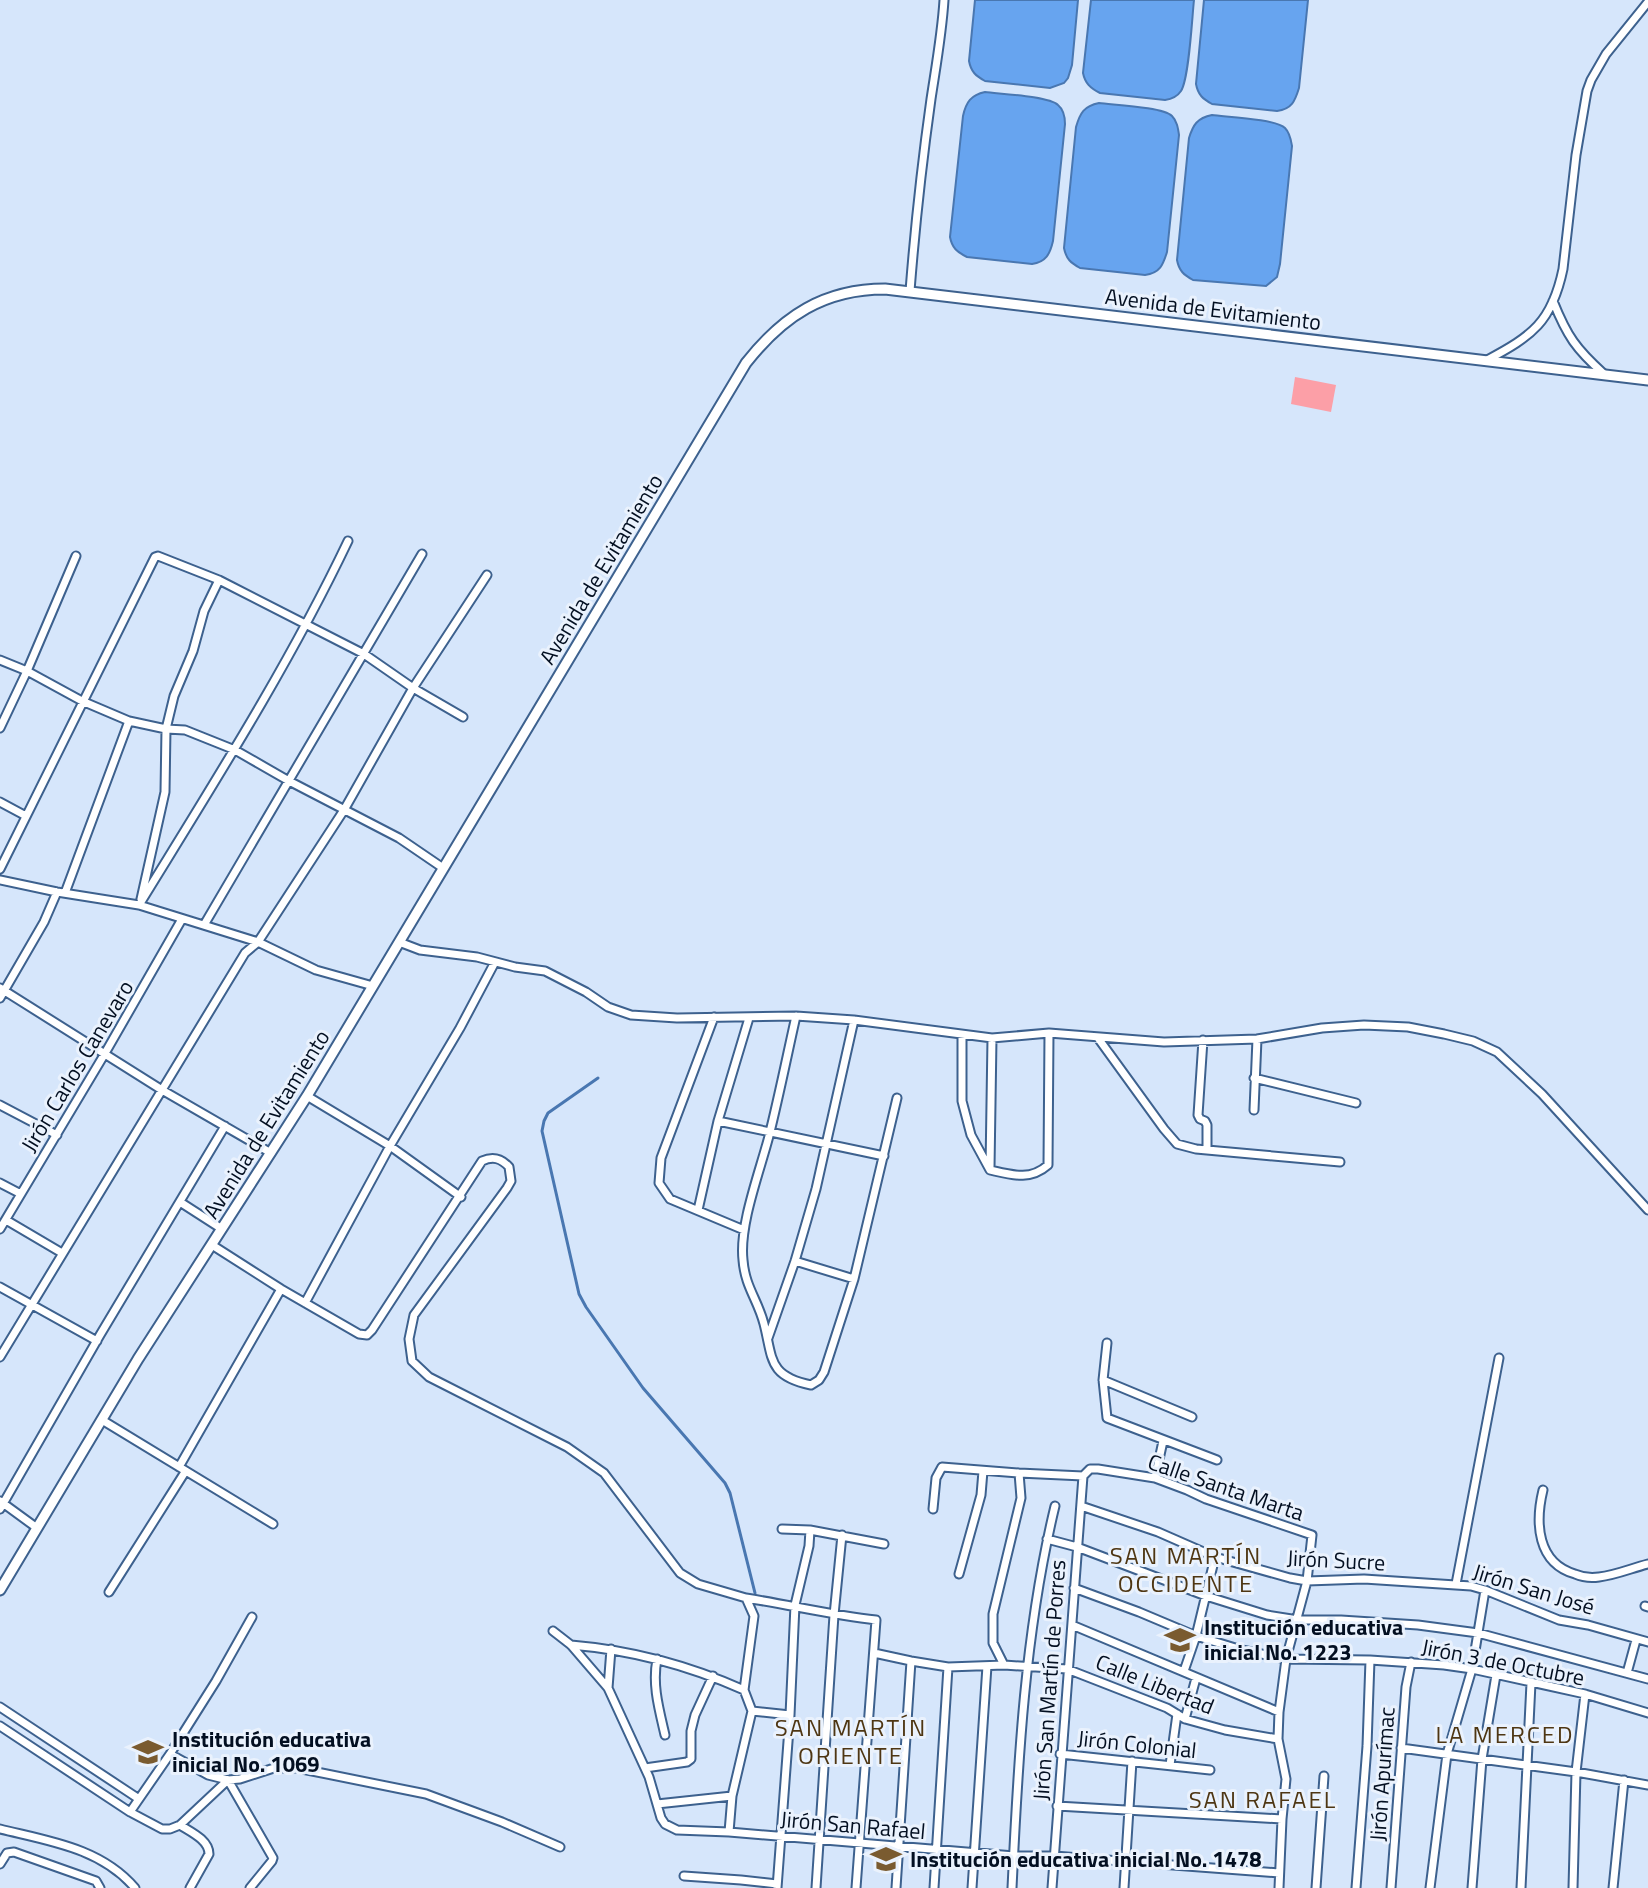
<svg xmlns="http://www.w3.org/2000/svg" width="1648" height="1888" viewBox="0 0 1648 1888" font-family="'Titillium Web',sans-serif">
<rect width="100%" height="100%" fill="#d6e6fb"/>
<path fill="#fc9fa7" d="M1295 377 1336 385 1331 412 1291 404Z"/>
<path fill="#67a4ef" stroke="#4977b1" stroke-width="2" d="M975 0H1078L1072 65 1068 78 1064 83 1050 88 985 81C976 76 971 72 969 61Z
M1091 0H1194C1192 18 1189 79 1181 91 1177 97 1172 99 1165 100L1100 93C1090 88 1085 83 1083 73Z
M1204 0H1308L1299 88C1295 101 1292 109 1277 111L1212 104C1203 99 1198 95 1196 84Z
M985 92C1000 94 1049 96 1058 105 1064 110 1065 117 1065 124L1053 241C1050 254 1046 262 1032 264L967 257C957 252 952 248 950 237L963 116C966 102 971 95 985 92Z
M1099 103C1113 105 1163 107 1172 116 1177 121 1178 128 1179 135L1167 252C1163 265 1160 273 1145 275L1080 268C1071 263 1066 259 1064 248L1076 127C1080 113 1084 106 1099 103Z
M1212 115C1227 117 1276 119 1285 128 1290 133 1291 140 1292 146L1280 264 1277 277 1266 286 1193 280C1184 275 1179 271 1177 260L1189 138C1193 125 1197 118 1212 115Z"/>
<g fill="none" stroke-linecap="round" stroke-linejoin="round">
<path stroke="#4977b1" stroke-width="3" d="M598 1078 548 1113 544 1121 542 1131 579 1294 586 1307 643 1388 725 1483 730 1493 755 1593"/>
<g stroke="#3d618e" stroke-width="11">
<path id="minor" d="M910 291C915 227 922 163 931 99 936 66 942 33 944 0
M1553 301C1567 336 1576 349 1604 374
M1487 360C1532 336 1552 322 1563 269L1576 155 1587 91 1591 80 1606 54 1648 2
M0 660 27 671 82 701 129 721 166 729 185 730 235 750 289 781 399 838 443 868
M0 728 27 671 76 556
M0 802 26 816
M0 869 155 557 158 556 219 580 364 654 413 688 463 717
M0 880 57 892 139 905 258 942 316 970 373 986
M65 893 129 721
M141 899 165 792 166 729 174 696 193 651 204 611 219 580
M139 905C212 786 288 667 348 541
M204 925 422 554
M399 942 420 950 477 957 515 967 545 971 586 992 608 1007 631 1015 677 1018 796 1016 854 1020 992 1038 1049 1033 1164 1042 1257 1039 1322 1028 1364 1025 1408 1027 1444 1034 1473 1041 1497 1052 1542 1094 1648 1210
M0 988 162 1090 271 1153
M0 998 44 922 57 892
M796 1016C787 1056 779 1096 769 1136 760 1171 739 1225 743 1260 745 1287 758 1300 764 1324 773 1359 768 1376 811 1385L819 1380 824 1372 854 1279 897 1098
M714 1017 661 1158 659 1183 670 1199 744 1230
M962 1035V1101L971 1135 990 1170C1012 1175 1030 1181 1048 1165L1049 1033
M1098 1038 1164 1129 1177 1144 1196 1149 1340 1162
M1203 1040 1198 1115 1200 1119 1205 1121 1207 1125V1150
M1254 1078 1356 1103
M307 1096 390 1146 461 1197
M0 1105 57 1135
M1254 1110 1257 1039
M718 1121 884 1156
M990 1168 992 1038
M0 1183 21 1194
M180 1202 222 1229
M698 1210 718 1121 749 1018
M6 1220 62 1253
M0 1229 104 1055 182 919
M212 1245 281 1289 359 1334 367 1335 372 1330 482 1161C493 1156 501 1158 509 1167L511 1181 507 1188 414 1315 409 1339 412 1361 429 1377 567 1447 604 1473 680 1573 698 1584 746 1598 754 1616 744 1690 752 1711 732 1796 729 1832
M795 1261 854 1279
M0 1287 97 1341
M305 1303 390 1146 460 1028 495 962
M768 1338 795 1261 816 1189 854 1020
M1107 1343 1103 1380 1107 1418 1217 1460
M0 1357 245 953 258 942 344 810 413 688 487 575
M1103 1380 1192 1417
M102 1420 273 1524
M179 1467 281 1289
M1083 1476 1090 1469H1098L1155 1478 1187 1490 1206 1499 1312 1535 1307 1581 1286 1659 1279 1712 1278 1739 1286 1779 1282 1819 1279 1888
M1155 1478 1163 1441
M1543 1490C1535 1523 1537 1563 1575 1574 1582 1577 1592 1578 1599 1577 1616 1575 1632 1568 1648 1564
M0 1501 37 1528
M1081 1506 1158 1532 1215 1557 1290 1578 1307 1581 1364 1579 1471 1586 1485 1590 1559 1620 1588 1625 1648 1642
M0 1509 100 1335 225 1126
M933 1509 936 1478 942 1467 1019 1473 1083 1476
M782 1529 810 1530 884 1544
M1047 1539 1077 1547 1206 1596 1267 1615 1298 1620H1341L1418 1625 1478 1633 1648 1679
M959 1574 981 1495 983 1471
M1456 1584 1499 1358
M1074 1588 1139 1612 1196 1636 1242 1650 1286 1659 1370 1660 1444 1665 1472 1669 1585 1694 1648 1713
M109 1592 185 1472
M746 1598C790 1605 833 1615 876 1620L856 1888
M1645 1606 1648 1607
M1072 1625 1279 1712
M553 1631 571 1645 608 1688 649 1777 661 1818 665 1824 677 1830 729 1832 1014 1856H1054L1279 1873
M571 1645C631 1650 688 1665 744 1690
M874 1653 911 1661 948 1667 1004 1665 1067 1669 1167 1708 1185 1719 1225 1730 1278 1739
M657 1659C652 1685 659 1709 665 1735
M1004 1665 993 1643V1614L1021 1498 1019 1473
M1184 1671 1196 1636 1215 1557
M1627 1673 1636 1640
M608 1688 611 1649
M0 1707 139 1799
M752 1711 790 1715
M1185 1719 1196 1678
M0 1726 130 1812 162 1829H170L180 1825 228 1780 273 1858 272 1861 250 1888
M1401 1748 1576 1772 1648 1785
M170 1754 208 1775 228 1780 240 1779 274 1768H297L426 1794 502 1822 560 1847
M1060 1754 1210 1770
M1170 1765 1177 1714
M645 1768 687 1762 691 1759V1731L695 1715 713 1676
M657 1804 732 1796
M1057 1806 1282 1819
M130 1812 170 1754 216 1681 252 1617
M180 1825C191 1832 209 1840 209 1854L190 1888
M0 1829C49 1841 101 1848 135 1888
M0 1864 7 1853 14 1852 96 1881 100 1888
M684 1876 741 1880 777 1884
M777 1888 790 1715 795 1605 809 1546 810 1530
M816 1888 834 1615 842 1535
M896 1888 911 1661
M934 1888 948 1667
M972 1888 987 1666
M1012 1888C1018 1761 1025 1630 1055 1506
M1052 1888 1083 1476
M1124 1888 1132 1761
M1316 1888 1324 1776
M1356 1888 1367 1746 1370 1660
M1391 1888 1406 1687 1411 1662
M1430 1888 1447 1754 1472 1669 1485 1590
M1472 1888 1482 1759 1496 1675
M1521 1888 1531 1683
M1573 1888 1576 1772 1585 1694
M1613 1888 1624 1780"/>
</g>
<g stroke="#3d618e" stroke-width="13">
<path id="tertiary" d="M0 1590 138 1359 307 1096 746 363C783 316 824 289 885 289L1648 380"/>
</g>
<use href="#minor" stroke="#fff" stroke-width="7"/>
<use href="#tertiary" stroke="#fff" stroke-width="9"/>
</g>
<defs>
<g id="school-bare" transform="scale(2.4)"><path d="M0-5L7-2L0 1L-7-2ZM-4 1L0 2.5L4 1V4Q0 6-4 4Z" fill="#7a5b30" stroke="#eaf2fd" stroke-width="2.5" paint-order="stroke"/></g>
</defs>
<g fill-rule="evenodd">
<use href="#school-bare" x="1180" y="1640"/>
<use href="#school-bare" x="148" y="1752"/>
<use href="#school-bare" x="886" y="1859"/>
</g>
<g text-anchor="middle" stroke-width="6" stroke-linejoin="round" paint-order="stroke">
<g font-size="22" fill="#030f21" stroke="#eaf2fd">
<text transform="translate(1213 309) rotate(7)" y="8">Avenida de Evitamiento</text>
<text transform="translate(601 569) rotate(-59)" y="8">Avenida de Evitamiento</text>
<text transform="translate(77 1066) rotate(-59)" y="8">Jirón Carlos Canevaro</text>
<text transform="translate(266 1124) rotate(-58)" y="8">Avenida de Evitamiento</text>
<text transform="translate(1226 1487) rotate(19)" y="8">Calle Santa Marta</text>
<text transform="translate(1336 1560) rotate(3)" y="8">Jirón Sucre</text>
<text transform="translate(1534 1589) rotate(17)" y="8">Jirón San José</text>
<text transform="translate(1503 1662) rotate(11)" y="8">Jirón 3 de Octubre</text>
<text transform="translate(1049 1680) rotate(-86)" y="8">Jirón San Martín de Porres</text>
<text transform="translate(1155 1684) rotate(22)" y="8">Calle Libertad</text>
<text transform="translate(1137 1744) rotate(6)" y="8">Jirón Colonial</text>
<text transform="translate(1382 1774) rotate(-86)" y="8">Jirón Apurímac</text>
<text transform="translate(853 1825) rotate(5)" y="8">Jirón San Rafael</text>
</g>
<g font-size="22" font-weight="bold" fill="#030f21" stroke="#eaf2fd" text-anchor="start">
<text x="1204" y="1635">Institución educativa<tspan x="1204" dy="25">inicial No. 1223</tspan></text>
<text x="172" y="1747">Institución educativa<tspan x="172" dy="25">inicial No. 1069</tspan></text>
<text x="910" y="1867">Institución educativa inicial No. 1478</text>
</g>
<g font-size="24" letter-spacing="2" fill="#4e3613" stroke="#eaf2fd">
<text x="1186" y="1564">SAN MARTÍN<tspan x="1186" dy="28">OCCIDENTE</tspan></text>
<text x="851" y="1736">SAN MARTÍN<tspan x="851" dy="28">ORIENTE</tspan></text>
<text x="1505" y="1743">LA MERCED</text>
<text x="1263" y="1808">SAN RAFAEL</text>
</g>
</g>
</svg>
